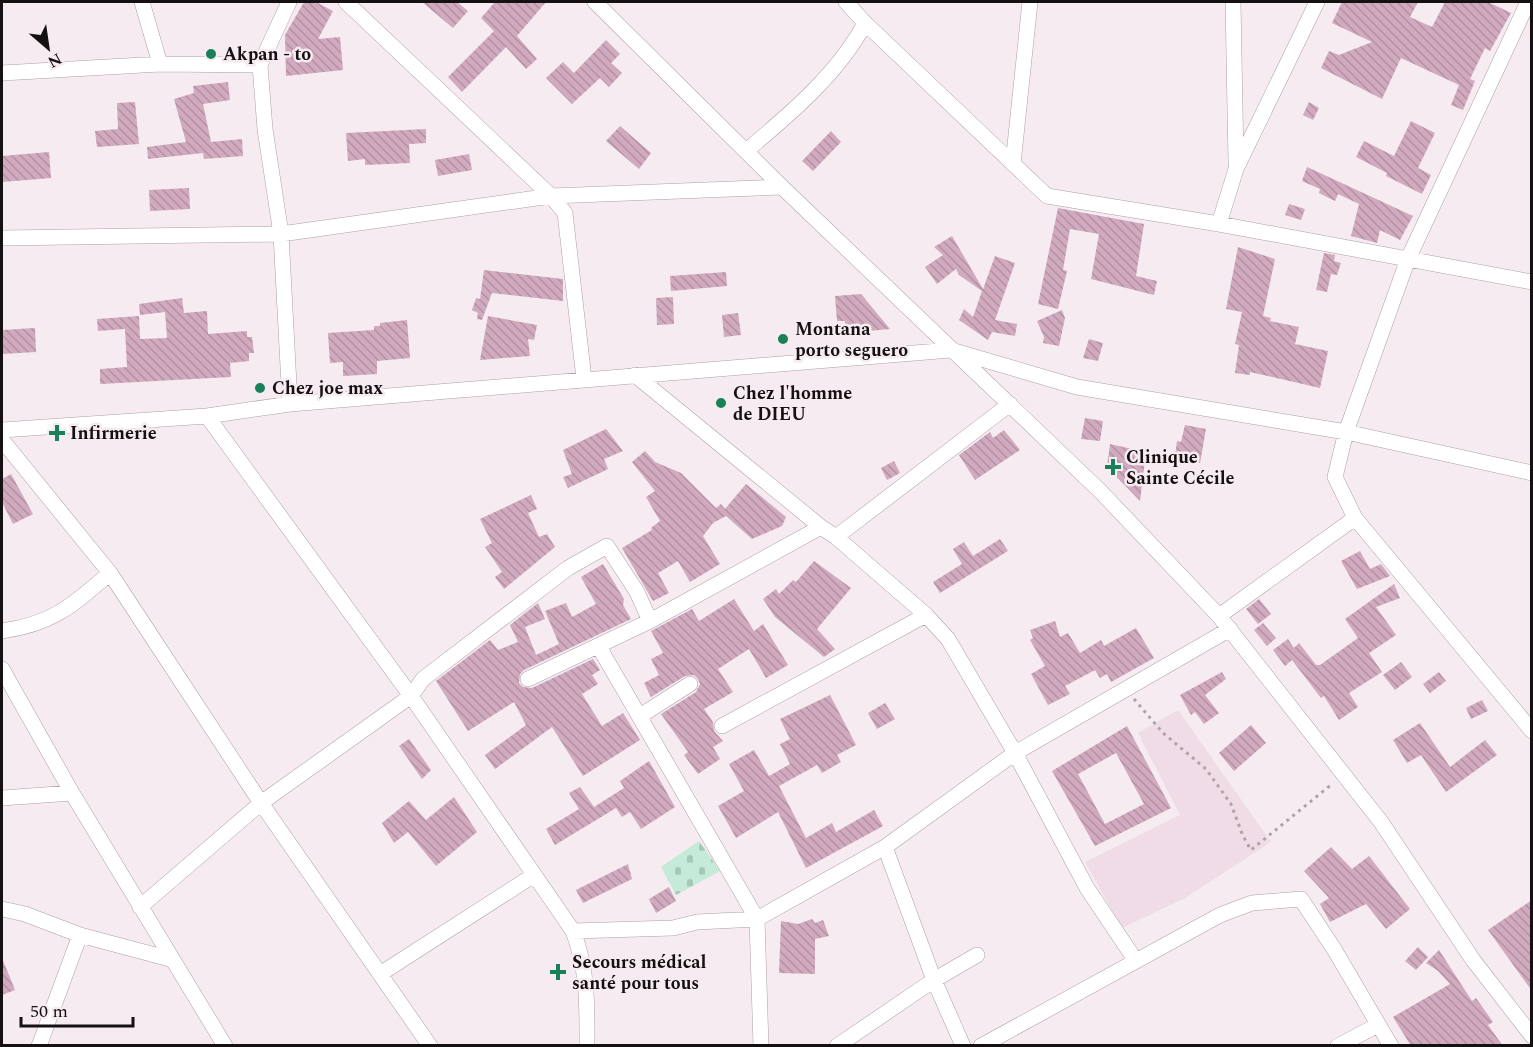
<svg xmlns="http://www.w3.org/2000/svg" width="1533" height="1047" viewBox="0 0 1533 1047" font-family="Spectral,serif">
<defs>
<pattern id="cemetery-stones" width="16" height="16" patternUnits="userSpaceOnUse" patternTransform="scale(1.5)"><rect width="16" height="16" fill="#c3ebd7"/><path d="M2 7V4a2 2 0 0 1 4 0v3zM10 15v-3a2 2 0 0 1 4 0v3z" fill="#a7c8b8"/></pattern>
<pattern id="building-back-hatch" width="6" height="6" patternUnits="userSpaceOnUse" patternTransform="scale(1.5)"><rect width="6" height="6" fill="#d1aabf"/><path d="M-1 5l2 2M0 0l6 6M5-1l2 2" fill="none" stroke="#b391a3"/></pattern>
</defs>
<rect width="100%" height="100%" fill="#f6ebf0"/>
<path fill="#efdce6" d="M1178 710 1271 842 1185 898 1122 928 1085 862 1180 815 1138 733Z"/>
<path fill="url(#cemetery-stones)" d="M699 841 720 871 676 895 661 867Z"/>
<path fill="url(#building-back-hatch)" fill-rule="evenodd" d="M304 2H316L333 11 318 39 340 37 343 70 286 76 285 35Z
M422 2H457L468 11 453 28Z
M495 2H546L517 36 537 59 526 69 506 47 462 92 448 77 494 31 481 18Z
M1342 2H1418L1410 17 1432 27 1445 2H1488L1511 13 1490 51 1485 48 1470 79 1475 81 1463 110 1451 105 1459 85 1401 58 1382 99 1321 68 1329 51 1339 55 1372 42 1332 23Z
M606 40 620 54 611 63 622 73 609 87 600 78 572 104 546 78 563 62 574 73Z
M228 82 230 100 203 104 211 142 242 139 243 156 204 159 203 153 148 159 147 147 186 142 174 99 194 93 193 86Z
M135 102 139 144 97 147 95 131 118 129 117 103Z
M1309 102 1319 108 1313 120 1303 115Z
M1411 121 1435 133 1418 168 1431 175 1422 194 1386 176 1387 173 1356 157 1364 141 1394 156Z
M620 126 651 153 639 169 606 141Z
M426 129V143L409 144 410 163 365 165V159L348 161 346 133Z
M831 131 841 142 813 171 802 161Z
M49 152 51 178 2 182V156Z
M469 154 472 170 438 176 435 160Z
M1307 167 1413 216 1400 240 1380 230 1377 243 1351 236 1359 204 1338 194 1335 201 1319 193 1320 189 1302 181Z
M189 188 190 209 150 211 149 190Z
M1289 204 1305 209 1301 220 1285 215Z
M1058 208 1144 224 1136 276 1157 281 1154 295 1091 279 1099 234 1070 229 1063 270 1067 271 1058 309 1038 304Z
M952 236 983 289 995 256 1015 263 995 320 1017 324 1015 336 992 332 988 340 959 320 964 309 973 317 982 291 959 275 956 269 937 284 925 267 943 255 934 247Z
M1238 247 1275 259 1263 316 1271 318 1270 321 1299 327 1295 344 1328 351 1320 388 1250 372V375L1235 373 1239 345 1235 344 1242 312 1226 309Z
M1324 253 1335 255 1334 261 1341 263 1337 275 1331 274 1327 292 1316 290Z
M484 270 563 279V301L492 293 482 320 477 319 478 313 472 310 476 298 480 299Z
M726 272 727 286 671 291 670 276Z
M861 294 890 329 846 333 845 321H837L835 296Z
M673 297 674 324 657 325 656 298Z
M182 298 184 313 207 311 208 334 247 331V337H252L254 353H249V361L230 363 231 377 100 384V369L127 367 125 329 98 331 97 319 139 316 140 339 167 338 165 312 140 315 139 304Z
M1062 310 1065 318 1059 346 1043 343 1044 337 1037 321Z
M738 313 741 335 724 337 722 315Z
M488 316 537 325 534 340 528 339 530 356 480 360Z
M407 320 410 358 377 361V374L343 376V362L330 363 328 333 374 330V326H380V323Z
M35 328 36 352 2 354V330Z
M1089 339 1103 343 1098 361 1083 358Z
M1085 418 1103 421 1100 441 1081 439Z
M1185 425 1206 429 1200 463 1175 456 1177 441 1181 442Z
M606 429 623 451 604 459 608 469 602 472 568 488 563 477 572 474 563 450Z
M1004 430 1020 450 975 480 959 455 990 432 993 438Z
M1110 444 1146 452 1140 501 1107 467Z
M645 451 655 462 681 473 716 508 721 504 725 509 746 484 786 517 782 526 752 539 726 516 713 523 703 536 720 564 690 582 678 561 658 573 669 593 653 601 622 548 652 530 651 528 660 521 646 497 655 491 632 462Z
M894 461 900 473 887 480 881 468Z
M11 474 33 514 13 524 2 502V479Z
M531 495 537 509 528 513 539 537 547 534 555 547 504 589 495 577 502 572 485 547 492 543 480 519Z
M1000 539 1008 551 940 593 933 582 962 564 953 549 964 542 973 556Z
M1360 551 1370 569 1381 564 1390 576 1357 589 1341 561Z
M814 561 851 588 817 629 835 649 824 657 775 617 763 599 776 589 779 594 793 580 796 582Z
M603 564 624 599 623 605 631 619 524 670 520 674 519 683 523 687 532 688 593 659 600 670 592 675 598 684 582 694 602 726 623 713 640 740 583 776 552 727 495 769 485 755 526 725 514 702 468 731 436 681 490 640 498 650 518 642 510 625 538 603 545 619 525 627 536 655 559 644 545 611 566 603 572 617 596 604 581 577Z
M1394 584 1400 598 1376 607 1396 635 1369 653 1382 672 1349 693 1358 707 1339 720 1324 696 1321 698 1292 660 1285 666 1273 650 1288 639 1294 648 1299 643 1316 665H1320L1358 638 1345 619Z
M734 599 754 631 763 624 788 665 766 678 749 649 718 669 733 692 704 709 713 722 714 731 723 741 713 747 720 759 698 774 684 755 688 752 661 714 696 692 700 684 698 679 694 675 685 676 651 697 644 683 659 675 651 659 663 653 651 631 692 609 699 621Z
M1259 599 1271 614 1258 624 1246 609Z
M1055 621 1060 637 1068 633 1080 653 1101 640 1104 646 1136 628 1154 658 1111 682 1107 674 1100 678 1095 670 1065 686 1070 694 1048 705 1031 674 1045 666 1030 640 1033 638 1030 630Z
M1263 623 1276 638 1267 646 1254 630Z
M1401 662 1412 677 1395 690 1383 675Z
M1222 672 1226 679 1205 695 1219 713 1204 724 1195 712 1191 715 1180 695Z
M1439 672 1446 681 1430 693 1423 684Z
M830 695 856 745 837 755 841 762 822 773 817 765 779 786 806 838 832 823 836 832 874 810 883 826 806 868 778 812 736 838 718 806 744 791 729 764 754 750 769 776 790 764 780 744 790 739 780 719Z
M1482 700 1488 711 1471 719 1466 708Z
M885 703 895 719 877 729 868 713Z
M1420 723 1450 767 1485 740 1497 755 1446 792 1421 755 1407 763 1393 740Z
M1251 725 1266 743 1234 771 1219 753Z
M1127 726 1171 808 1095 846 1052 771ZM1116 753 1144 804 1105 824 1078 774Z
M409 739 431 770 422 779 399 746Z
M649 761 675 807 641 829 630 812 622 817 616 808 555 845 546 829 579 809 569 793 580 787 594 807 624 788 620 781Z
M454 797 477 832 436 866 408 832 394 843 382 823 409 801 426 820Z
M1331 847 1352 869 1369 856 1410 909 1386 929 1366 904 1330 922 1320 904 1329 898 1304 871Z
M628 864 632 879 583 903 576 890Z
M669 887 676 901 656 913 649 899Z
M1532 900V991L1488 930Z
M812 919 815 923 823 920 829 936 815 939V974L779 973 781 921 798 924Z
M1418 947 1428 957 1416 970 1405 961Z
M1439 950 1472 1001 1476 998 1493 1022 1488 1025 1503 1046H1411L1393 1017 1450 984 1438 971 1426 963Z
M2 958 15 990 2 995Z"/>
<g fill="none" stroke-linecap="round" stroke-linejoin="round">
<g stroke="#aba0a6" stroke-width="16">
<path id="minor" d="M142 2 160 64
M289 2 260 65 265 129 281 234 290 404
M346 2 551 196 565 213 584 379
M595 2 782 187 1101 492 1219 616 1381 822 1473 960 1532 1036
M846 2 865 23 1047 196 1219 224 1532 282
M1233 2 1236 163
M1528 2 1408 259 1346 432 1335 477 1355 518 1532 731
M2 73 160 64 260 65
M746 151C789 115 839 73 865 23
M1013 164 1030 2
M1219 224 1236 169 1317 2
M2 238 281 234 551 196 782 187
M635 375 821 527 836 537 926 615 948 639 1015 753 1087 888 1136 961
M207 416 411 696 573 931C588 971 587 1003 587 1046
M2 430 207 416 290 404 951 350 1077 387 1346 432 1532 473
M2 440 110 573 261 803 430 1046
M836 537 1010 404
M1219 616 1355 518
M2 631C53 624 73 605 110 573
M599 647 757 919 761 1046
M2 669 72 793 225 1046
M528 679 650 621 821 527
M640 716 690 684
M722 726 926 615
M2 798 72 793
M885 847 934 980 963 1046
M140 907 261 803 411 696 423 679 568 568 607 546 637 592 650 621
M2 909 25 914 80 935 170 959
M573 931 673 928 697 922 757 919 885 847 1015 753 1230 629
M380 974 534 875
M39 1046 80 935
M837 1046 934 980 977 955
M981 1046 1220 915 1252 903 1301 899 1334 949 1391 1046
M1338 1046 1378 1025"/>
</g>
<path stroke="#ada4a8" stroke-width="3" stroke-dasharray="3 4.5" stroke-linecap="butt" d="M1134 699 1163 733 1206 769 1231 804 1243 836 1251 850 1332 784"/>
<use href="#minor" stroke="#fff" stroke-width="15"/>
</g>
<g fill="#19805a" stroke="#f6ebf0" stroke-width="2">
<circle cx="211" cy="54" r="6"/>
<circle cx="783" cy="339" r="6"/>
<circle cx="260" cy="388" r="6"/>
<circle cx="721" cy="403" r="6"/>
<path d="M54 424h6v6h6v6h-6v6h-6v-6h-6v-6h6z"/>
<path d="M1110 458h6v6h6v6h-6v6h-6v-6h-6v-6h6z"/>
<path d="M555 963h6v6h6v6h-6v6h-6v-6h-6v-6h6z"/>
</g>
<g text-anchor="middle" stroke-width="5" stroke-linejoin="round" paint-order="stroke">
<g font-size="18" font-weight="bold" fill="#151113" stroke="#f6ebf0" text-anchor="start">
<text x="223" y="60">Akpan - to</text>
<text x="795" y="335">Montana<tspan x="795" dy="21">porto seguero</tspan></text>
<text x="272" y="394">Chez joe max</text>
<text x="733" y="399">Chez l'homme<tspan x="733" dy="21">de DIEU</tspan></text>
<text x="70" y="439">Infirmerie</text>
<text x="1126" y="463">Clinique<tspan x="1126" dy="21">Sainte Cécile</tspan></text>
<text x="572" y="968">Secours médical<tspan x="572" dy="21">santé pour tous</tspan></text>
</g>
</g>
<rect width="1533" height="1047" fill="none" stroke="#151113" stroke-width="6"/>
<g transform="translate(48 48) rotate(151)" stroke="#f6ebf0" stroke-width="4.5" paint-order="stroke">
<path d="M0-4.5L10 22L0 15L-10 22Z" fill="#151113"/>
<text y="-9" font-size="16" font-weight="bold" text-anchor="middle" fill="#151113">N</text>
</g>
<path d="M21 1017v9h112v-9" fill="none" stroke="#151113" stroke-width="3"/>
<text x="30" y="1017" font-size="18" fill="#151113" stroke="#f6ebf0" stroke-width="4.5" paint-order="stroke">50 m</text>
</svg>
